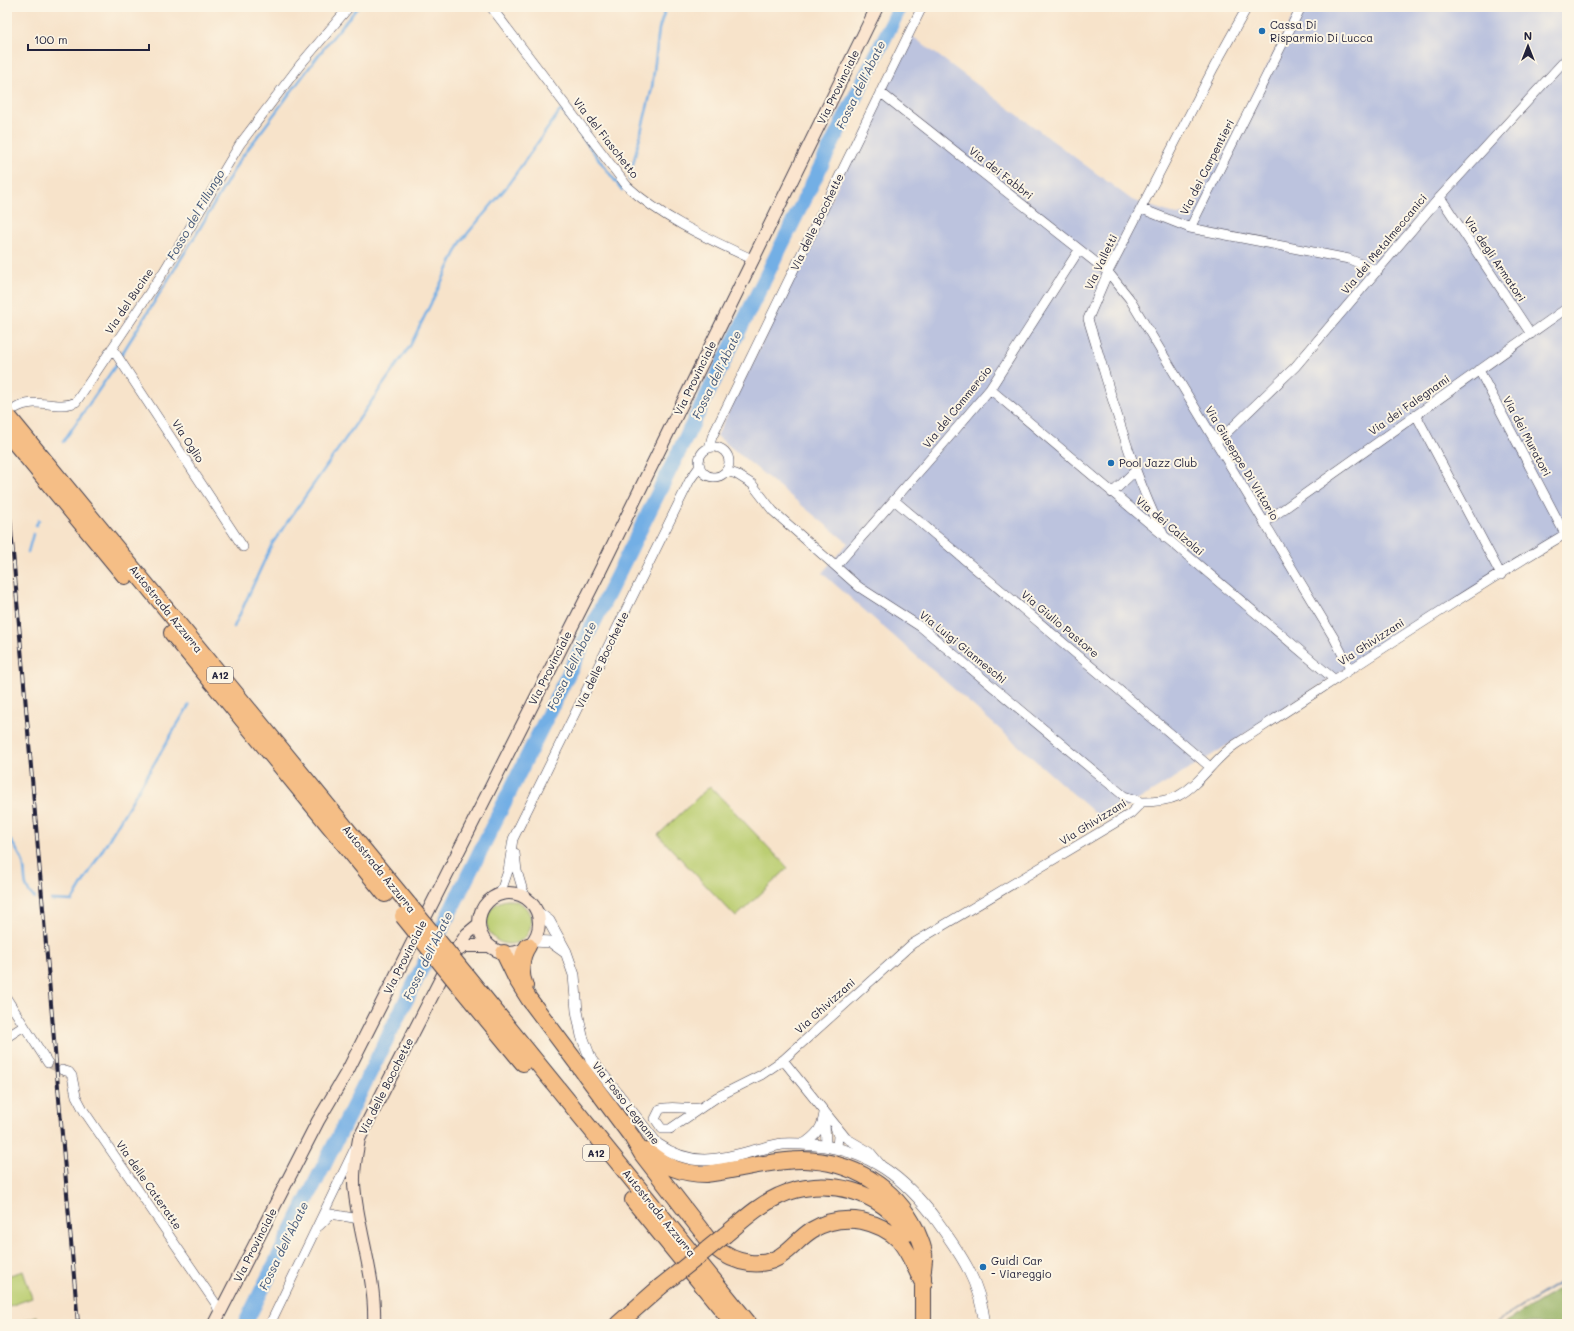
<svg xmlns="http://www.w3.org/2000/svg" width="1574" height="1331" viewBox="0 0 1574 1331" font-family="Mali,sans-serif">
<rect width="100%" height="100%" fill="#fcf5e5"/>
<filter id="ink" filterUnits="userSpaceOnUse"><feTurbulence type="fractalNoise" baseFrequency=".025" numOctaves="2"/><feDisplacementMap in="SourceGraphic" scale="8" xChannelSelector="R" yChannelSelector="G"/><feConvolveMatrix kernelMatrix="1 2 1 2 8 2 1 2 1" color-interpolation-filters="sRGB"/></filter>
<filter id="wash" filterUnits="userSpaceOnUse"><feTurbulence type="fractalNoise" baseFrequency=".012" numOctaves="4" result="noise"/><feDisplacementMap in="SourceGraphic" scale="16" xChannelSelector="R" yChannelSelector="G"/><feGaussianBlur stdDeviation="0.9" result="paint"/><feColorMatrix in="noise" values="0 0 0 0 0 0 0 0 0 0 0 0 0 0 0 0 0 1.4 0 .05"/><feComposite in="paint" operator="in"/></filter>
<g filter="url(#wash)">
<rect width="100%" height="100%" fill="#f7e3ca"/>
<path fill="#bcc3de" d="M1298 7H1567V532L1356 662 1212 755 1104 821 822 573 848 543 717 436 879 100 912 36 1132 200 1177 215 1190 212Z"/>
<path fill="#bbce72" stroke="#6e7856" d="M710 786 788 868 736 917 658 835Z
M487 922a22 22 0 1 1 44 0a22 22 0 1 1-44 0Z
M23 1271 32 1298 7 1307V1276Z
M37 1316 40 1324H12Z"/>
<path fill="#94b164" stroke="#5b6a50" d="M1567 1284V1324H1502Z"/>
<path fill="#73afe5" stroke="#4a6890" d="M1567 1277V1279L1493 1324Z"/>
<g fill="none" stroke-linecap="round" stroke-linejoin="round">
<path stroke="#73afe5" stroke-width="2.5" d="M629 180 652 88 659 29 666 7
M120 357 197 233 239 161 327 44 358 7
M63 442 118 362
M36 525 39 520
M28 552 33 534
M234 627 272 544 410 346 462 240 505 189 560 111 563 112 622 190
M7 835C12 843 19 852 22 860 28 876 20 886 35 898
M51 900 72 901 189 705"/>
<path stroke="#73afe5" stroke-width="15" d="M245 1324 900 7"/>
</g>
</g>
<g filter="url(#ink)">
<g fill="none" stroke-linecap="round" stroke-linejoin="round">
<path stroke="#ccbcad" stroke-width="9" stroke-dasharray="9 4.5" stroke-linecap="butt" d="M48 1063 62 1070"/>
<g stroke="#423f50" stroke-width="10">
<path id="minor" d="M491 7 627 186C663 219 709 239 754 260
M1301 7 1190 228 1349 259 1378 271
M880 92 1108 272 1129 298 1334 638 1350 669
M1440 197 1531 334
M1142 209 1190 228
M112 348 243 547
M1479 370 1565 534
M990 389 1335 680
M16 408C36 396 56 411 76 402L164 271 240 144 300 65 349 7
M1416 415 1501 575
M1216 443 1295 367 1440 197 1567 58
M699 462a15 15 0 1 1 30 0a15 15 0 1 1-30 0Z
M709 448 712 437 922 7
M726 471 736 474 752 484 773 511 859 587 921 627 1124 796 1142 802
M1112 493 1135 471
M894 500 1209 766
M1264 523 1567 308
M1165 538C1130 468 1111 393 1088 319L1108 272 1214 67 1245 11 1239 7
M836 566 938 450 990 389 1079 250
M515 853 517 871 525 898
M500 894 508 871 513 839 690 480 700 466
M7 999 48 1063
M7 1037 24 1026
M783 1060 846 1138 870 1152 880 1164
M62 1070 69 1072 72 1076 76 1096 84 1111 216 1304 220 1314
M699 1108C686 1110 672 1105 660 1109L655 1119 662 1129H670L717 1097 761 1075 783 1060 912 944 1130 814 1142 802C1154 802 1167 801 1178 796 1201 784 1214 758 1236 744 1346 673 1454 600 1567 533
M825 1121 826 1146
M835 1127 838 1136 837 1147
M803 1144C816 1135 822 1129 824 1113
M319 1226 331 1214 359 1219
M270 1324 355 1148"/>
</g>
<g stroke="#423f50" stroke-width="12">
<path id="tertiary" d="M537 912 549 921 566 952 574 975 577 1011 582 1036 591 1060 657 1144C702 1175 734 1153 782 1144 792 1143 804 1144 815 1145 870 1150 905 1178 937 1221 962 1256 979 1280 985 1324
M533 941 551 942 565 952"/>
</g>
<g stroke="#423f50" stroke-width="14">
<path id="secondary" d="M479 923a30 30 0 1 1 60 0a30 30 0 1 1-60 0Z
M455 952 465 946H489
M214 1324 318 1121 348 1070 599 573 877 7
M374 1324C376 1280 360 1237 355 1194 352 1175 356 1157 359 1139L454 953 467 934 479 924"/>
</g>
<g stroke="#423f50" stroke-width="18">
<path id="motorway" d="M7 415 409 905
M7 433 125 576
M172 633 385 894
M504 953 517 980 529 999 632 1137 642 1154 714 1247C735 1264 764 1271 786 1252 795 1245 802 1236 812 1230 827 1221 845 1218 862 1221 876 1224 889 1230 899 1240 910 1253 916 1270 924 1285
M465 974 749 1324
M457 983 523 1063
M525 986C520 974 520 957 528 946
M647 1151C665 1167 682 1174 706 1174 738 1170 771 1160 803 1160 851 1161 895 1186 916 1230 919 1237 923 1245 924 1253 925 1258 923 1265 923 1271
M633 1200 734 1324
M725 1235C742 1221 759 1205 779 1196 823 1175 884 1190 908 1233
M618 1324 660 1287
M923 1324V1276"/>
</g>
<use href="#minor" stroke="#fff" stroke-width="9"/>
<use href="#tertiary" stroke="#fff" stroke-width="11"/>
<use href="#secondary" stroke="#fbe5cf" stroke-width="12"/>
<use href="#motorway" stroke="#f5be86" stroke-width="16"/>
<g stroke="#22223b" stroke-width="4">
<path id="rail" d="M7 482 78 1324"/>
</g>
<use href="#rail" stroke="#fcf5e5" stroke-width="2.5" stroke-dasharray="8" stroke-linecap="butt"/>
<g stroke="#423f50" stroke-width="18" stroke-linecap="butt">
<path id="motorway-bridge" d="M409 905 465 974
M403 916 457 983
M660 1287 725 1235"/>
</g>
<use href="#motorway-bridge" stroke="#f5be86" stroke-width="16"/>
</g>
</g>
<g fill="#1f6fb2" stroke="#fcf5e5" stroke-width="1.5">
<circle cx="1262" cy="31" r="4"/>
<circle cx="1111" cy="463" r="4"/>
<circle cx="983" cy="1267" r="4"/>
</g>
<g text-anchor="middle" stroke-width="4" stroke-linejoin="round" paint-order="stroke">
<g fill="#fcf5e5" stroke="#63616e" stroke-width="1">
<rect x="207" y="667" width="26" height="16" rx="3"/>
<rect x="583" y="1145" width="26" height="16" rx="3"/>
</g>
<g font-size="10" font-weight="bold" fill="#22223b">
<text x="220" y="679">A12</text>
<text x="596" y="1157">A12</text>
</g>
<g font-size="11" fill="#22223b" stroke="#fcf5e5" text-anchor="start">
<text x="1270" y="29">Cassa Di<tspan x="1270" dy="13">Risparmio Di Lucca</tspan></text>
<text x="1119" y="467">Pool Jazz Club</text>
<text x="991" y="1265">Guidi Car<tspan x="991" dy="13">- Viareggio</tspan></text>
</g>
<g font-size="11" fill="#22223b" stroke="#fcf5e5">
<text transform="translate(838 87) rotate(-64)" y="4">Via Provinciale</text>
<text transform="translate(606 138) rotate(52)" y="4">Via del Fiaschetto</text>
<text transform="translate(1207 167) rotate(-63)" y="4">Via dei Carpentieri</text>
<text transform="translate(1001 173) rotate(38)" y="4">Via dei Fabbri</text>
<text transform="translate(817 222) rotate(-64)" y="4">Via delle Bocchette</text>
<text transform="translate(1384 244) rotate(-50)" y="4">Via dei Metalmeccanici</text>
<text transform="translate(1495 259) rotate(56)" y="4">Via degli Armatori</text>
<text transform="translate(1101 262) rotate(-64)" y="4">Via Valletti</text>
<text transform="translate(129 301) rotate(-56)" y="4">Via del Bucine</text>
<text transform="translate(695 378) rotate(-64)" y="4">Via Provinciale</text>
<text transform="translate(1409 405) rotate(-35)" y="4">Via dei Falegnami</text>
<text transform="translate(957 407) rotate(-51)" y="4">Via del Commercio</text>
<text transform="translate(1527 436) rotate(62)" y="4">Via dei Muratori</text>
<text transform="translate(188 441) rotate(57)" y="4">Via Oglio</text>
<text transform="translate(1242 463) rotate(59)" y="4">Via Giuseppe Di Vittorio</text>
<text transform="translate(1170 526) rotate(40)" y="4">Via dei Calzolai</text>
<text transform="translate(166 609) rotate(51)" y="4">Autostrada Azzurra</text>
<text transform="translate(1060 624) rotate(40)" y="4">Via Giulio Pastore</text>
<text transform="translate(1371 642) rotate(-33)" y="4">Via Ghivizzani</text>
<text transform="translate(963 647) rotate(39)" y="4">Via Luigi Gianneschi</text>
<text transform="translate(602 660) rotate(-64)" y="4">Via delle Bocchette</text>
<text transform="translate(550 668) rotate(-63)" y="4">Via Provinciale</text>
<text transform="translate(1093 822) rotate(-32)" y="4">Via Ghivizzani</text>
<text transform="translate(379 869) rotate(51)" y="4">Autostrada Azzurra</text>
<text transform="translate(405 957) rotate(-63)" y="4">Via Provinciale</text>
<text transform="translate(825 1006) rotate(-42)" y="4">Via Ghivizzani</text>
<text transform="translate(386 1086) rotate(-63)" y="4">Via delle Bocchette</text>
<text transform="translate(626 1103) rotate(52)" y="4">Via Fosso Legname</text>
<text transform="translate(149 1185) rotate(55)" y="4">Via delle Cateratte</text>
<text transform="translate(659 1213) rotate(51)" y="4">Autostrada Azzurra</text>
<text transform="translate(255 1245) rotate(-63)" y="4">Via Provinciale</text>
</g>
<g font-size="12" font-style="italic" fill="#3e5376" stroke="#fcf5e5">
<text transform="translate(861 85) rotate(-64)" y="4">Fossa dell'Abate</text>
<text transform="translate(196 215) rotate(-60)" y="4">Fosso del Fillungo</text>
<text transform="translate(717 375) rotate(-64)" y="4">Fossa dell'Abate</text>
<text transform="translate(572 666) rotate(-64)" y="4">Fossa dell'Abate</text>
<text transform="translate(428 956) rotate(-64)" y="4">Fossa dell'Abate</text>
<text transform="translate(284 1246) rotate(-64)" y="4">Fossa dell'Abate</text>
</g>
</g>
<rect width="1574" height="1331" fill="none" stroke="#fcf5e5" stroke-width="24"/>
<g transform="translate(1528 46)" stroke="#fcf5e5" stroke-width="3" paint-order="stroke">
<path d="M0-3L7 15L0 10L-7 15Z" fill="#22223b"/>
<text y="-6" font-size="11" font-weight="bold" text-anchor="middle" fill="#22223b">N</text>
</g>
<path d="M28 44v6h121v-6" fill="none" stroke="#22223b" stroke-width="2"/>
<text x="34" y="44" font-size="12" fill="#22223b" stroke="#fcf5e5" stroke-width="3" paint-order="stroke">100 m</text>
</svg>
